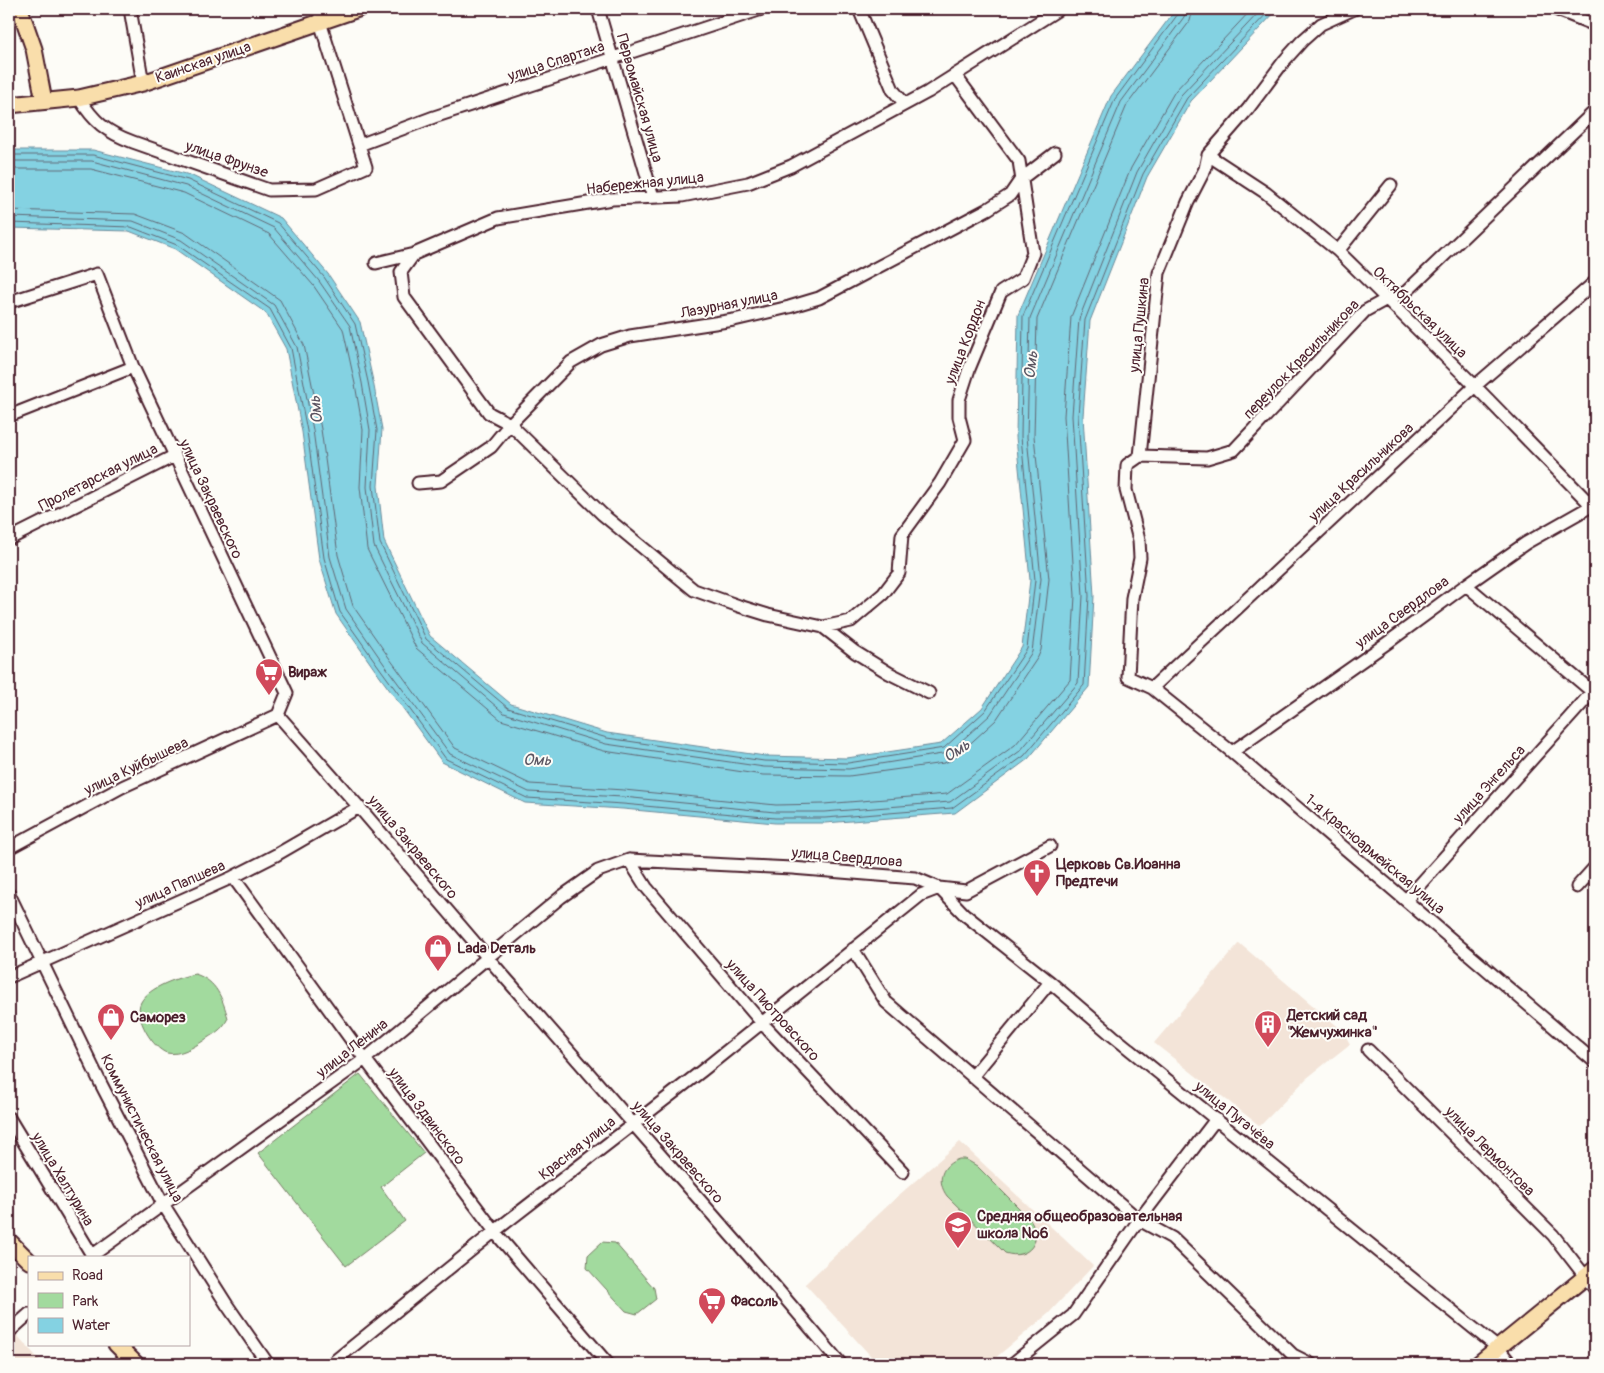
<svg xmlns="http://www.w3.org/2000/svg" width="1604" height="1373" viewBox="0 0 1604 1373" font-family="Pangolin,sans-serif">
<rect width="100%" height="100%" fill="#fdfcf7"/>
<filter id="ink" filterUnits="userSpaceOnUse"><feTurbulence type="fractalNoise" baseFrequency=".02" numOctaves="2"/><feDisplacementMap in="SourceGraphic" scale="10" xChannelSelector="R" yChannelSelector="G"/><feConvolveMatrix kernelMatrix="1 2 1 2 8 2 1 2 1" color-interpolation-filters="sRGB"/></filter>
<g filter="url(#ink)">
<path fill="#f3e4d8" d="M1239 943 1343 1031 1350 1044 1307 1078 1260 1126 1154 1043Z
M960 1142 1093 1266 1048 1314 988 1364H878L805 1284 899 1195Z
M16 1334 43 1364H9V1340Z"/>
<path fill="#a2da9e" stroke="#767c64" d="M195 974C217 981 222 998 228 1018 222 1031 214 1033 203 1041 194 1047 179 1056 167 1053 153 1049 133 1016 141 1002 149 987 179 977 195 974Z
M360 1074 424 1153 381 1187 405 1221 346 1266 258 1153Z
M959 1159H965L977 1166 1030 1219C1044 1240 1029 1261 1005 1253L947 1196C936 1181 941 1165 959 1159Z
M602 1242 615 1243 654 1288 656 1299 637 1314 626 1311 587 1268 588 1255Z"/>
<path fill="#84d2e2" stroke="#6d8a99" d="M1176 9H1278L1191 101 1147 177 1090 321 1083 416 1094 596 1089 687 1028 759 955 813 825 823H775L623 809 525 803 442 762 375 670 336 614 319 559 302 432 286 349 266 313 175 249 129 231 9 228V150H93L190 175 281 218 328 274 360 322 373 381 382 429 378 486 384 541 430 636 511 704 607 733 765 756 847 758 941 744 982 708 1022 647 1030 580 1016 437 1018 315 1111 96Z"/>
<g fill="none" stroke-linecap="round" stroke-linejoin="round">
<path stroke="#616774" stroke-width="1" d="M9 155H93L188 180 278 223 324 277 355 324 368 382 377 430 373 486 380 543 426 639 508 708 607 738 764 761 848 763 944 748 985 711 1027 649 1035 580 1021 437 1023 316 1115 99 1178 14 1179 9
M9 161H92L186 186 274 228 319 281 350 326 362 383 370 430 367 487 374 546 422 643 504 713 606 744 764 767 849 769 948 753 990 715 1032 652 1041 579 1027 437 1030 318 1121 102 1184 17 1186 9
M9 169H91L184 193 269 234 313 285 343 329 355 384 363 430 360 487 367 549 416 648 501 720 604 751 763 775 849 776 944 763 952 760 996 720 1038 657 1041 650 1049 579 1034 436 1037 319 1127 105 1190 21 1193 9
M9 210 135 214 185 233 280 300 304 345 321 429 338 555 353 606 390 659 455 748 530 784 624 790 776 805 824 804 947 794 1015 745 1070 680 1075 596 1064 416 1071 317 1131 168 1175 91 1252 9
M9 217 133 221 181 240 274 305 297 347 313 430 330 557 346 609 384 664 450 754 529 792 623 797 775 812H824L950 802 1020 751 1078 683 1083 596 1072 416 1079 319 1137 172 1181 95 1262 9
M9 223 131 227 177 245 270 309 291 348 307 431 324 558 340 612 379 667 446 759 527 798 623 804 775 818H825L952 808 1024 756 1084 685 1089 596 1078 416 1085 320 1143 174 1187 98 1271 9"/>
<g stroke="#4a1f2b" stroke-width="15">
<path id="minor" d="M130 9 143 83
M598 9 653 197
M859 9 893 90 904 103
M1354 9 1321 24 1302 41 1284 61 1248 109 1208 155 1205 169 1188 202 1159 273 1140 456 1127 465 1126 490 1139 540 1140 558 1132 598 1128 677 1152 688 1232 752 1595 1062
M1555 9 1595 25
M79 98C94 122 106 132 133 142L269 190 316 189 366 167 320 22V9
M359 145 434 117 762 9
M1208 155 1266 193 1338 251 1475 386 1595 509
M1338 251 1391 185
M414 254 401 272 404 297 489 413 510 424 602 514 694 590 739 606 768 615 823 627 851 621 883 594 899 573 902 535 940 483 965 440 959 417V400L969 369 1001 292 1023 278 1033 253 1019 161 955 75
M376 263 414 254 498 218 612 199 682 196 748 183 791 166 928 92 1059 9
M9 302 97 274 133 367 287 693 278 715
M9 416 133 367
M1140 456 1207 458 1234 450 1365 311 1385 300 1406 292 1595 111
M418 483 441 481 491 447 510 424 571 362 601 345 630 336 734 320 789 307 819 298 988 209 1010 195 1021 179 1055 153
M9 539 174 456
M1466 585 1595 694
M823 627 855 652 889 673 929 693
M1152 688 1475 386 1595 282
M278 715 359 807 488 958 761 1270 841 1364
M1232 752 1387 643 1466 585 1526 543 1595 504
M9 848 122 787 278 715
M629 860 646 887 762 1023 903 1172
M233 877 365 1059 499 1237 608 1364
M1577 887 1595 867
M9 894 100 1082 163 1204 227 1305 268 1364
M1406 900 1595 689
M853 949 886 1002 1139 1220 1172 1238 1293 1355 1311 1364
M9 977 233 877 276 855 359 807
M1368 1050 1553 1235 1595 1289
M972 1077 1050 982
M9 1118 92 1255
M90 1257 365 1059 561 897 598 871 629 860 792 868 915 878 939 888 966 891 1050 846
M9 1332 29 1314
M331 1364 495 1231 703 1070 921 895 939 888 964 914 1050 982 1113 1036 1498 1348 1511 1364
M1012 1364 1073 1315 1139 1220 1216 1119"/>
</g>
<g stroke="#4a1f2b" stroke-width="19">
<path id="major" d="M20 9 34 49 44 101
M9 105 79 98 143 83 358 9
M9 1241 29 1261
M116 1344 136 1364
M1478 1364 1595 1269"/>
</g>
<use href="#minor" stroke="#fdfcf7" stroke-width="11"/>
<use href="#major" stroke="#f9deab" stroke-width="15"/>
</g>
</g>
<defs>
<g id="supermarket-pin" transform="scale(1.4375)"><path d="M0 17L-7.5 6A9.5 9.5 0 1 1 7.5 6Z" fill="#d1495b" stroke="#fdfcf7"/><path d="M-6-5.5h2.5l.6 2H6L4.5 2H-2.5L-4.4-4H-6ZM-1.5 3.2a1.3 1.3 0 1 0 .1 0ZM3 3.2a1.3 1.3 0 1 0 .1 0Z" fill="#fff"/></g>
<g id="church-pin" transform="scale(1.4375)"><path d="M0 17L-7.5 6A9.5 9.5 0 1 1 7.5 6Z" fill="#d1495b" stroke="#fdfcf7"/><path d="M-1.2-6h2.4v3.5h3.3v2.4h-3.3V6h-2.4V-.1h-3.3v-2.4h3.3Z" fill="#fff"/></g>
<g id="shop-pin" transform="scale(1.4375)"><path d="M0 17L-7.5 6A9.5 9.5 0 1 1 7.5 6Z" fill="#d1495b" stroke="#fdfcf7"/><path d="M-5-2.5h2.3a2.7 3.5 0 0 1 5.4 0H5L5.5 6h-11ZM-1.5-2.5h3a1.5 2.3 0 0 0-3 0Z" fill="#fff"/></g>
<g id="building-pin" transform="scale(1.4375)"><path d="M0 17L-7.5 6A9.5 9.5 0 1 1 7.5 6Z" fill="#d1495b" stroke="#fdfcf7"/><path d="M-4-6H4V6H1V3H-1V6H-4ZM-2.5-4.3h1.7v1.8h-1.7ZM.8-4.3h1.7v1.8H.8ZM-2.5-1h1.7V.8h-1.7ZM.8-1h1.7V.8H.8Z" fill="#fff"/></g>
<g id="school-pin" transform="scale(1.4375)"><path d="M0 17L-7.5 6A9.5 9.5 0 1 1 7.5 6Z" fill="#d1495b" stroke="#fdfcf7"/><path d="M0-5L7-2L0 1L-7-2ZM-4 1L0 2.5L4 1V4Q0 6-4 4Z" fill="#fff"/></g>
</defs>
<g fill-rule="evenodd">
<use href="#supermarket-pin" x="269" y="672"/>
<use href="#church-pin" x="1037" y="873"/>
<use href="#shop-pin" x="438" y="948"/>
<use href="#shop-pin" x="111" y="1017"/>
<use href="#building-pin" x="1268" y="1024"/>
<use href="#school-pin" x="958" y="1225"/>
<use href="#supermarket-pin" x="712" y="1301"/>
</g>
<g text-anchor="middle" stroke-width="4" stroke-linejoin="round" paint-order="stroke">
<g font-size="15" fill="#4a1f2b" stroke="#fdfcf7">
<text transform="translate(556 61) rotate(-18)" y="5">улица Спартака</text>
<text transform="translate(203 62) rotate(-19)" y="5">Каинская улица</text>
<text transform="translate(640 98) rotate(74)" y="5">Первомайская улица</text>
<text transform="translate(227 159) rotate(19)" y="5">улица Фрунзе</text>
<text transform="translate(645 183) rotate(-6)" y="5">Набережная улица</text>
<text transform="translate(729 304) rotate(-11)" y="5">Лазурная улица</text>
<text transform="translate(1420 312) rotate(44)" y="5">Октябрьская улица</text>
<text transform="translate(1139 325) rotate(-84)" y="5">улица Пушкина</text>
<text transform="translate(965 342) rotate(-69)" y="5">улица Кордон</text>
<text transform="translate(1301 359) rotate(-46)" y="5">переулок Красильникова</text>
<text transform="translate(1361 472) rotate(-43)" y="5">улица Красильникова</text>
<text transform="translate(98 477) rotate(-27)" y="5">Пролетарская улица</text>
<text transform="translate(211 499) rotate(65)" y="5">улица Закраевского</text>
<text transform="translate(1402 612) rotate(-36)" y="5">улица Свердлова</text>
<text transform="translate(136 766) rotate(-26)" y="5">улица Куйбышева</text>
<text transform="translate(1489 784) rotate(-48)" y="5">улица Энгельса</text>
<text transform="translate(413 847) rotate(50)" y="5">улица Закраевского</text>
<text transform="translate(1375 854) rotate(40)" y="5">1-я Красноармейская улица</text>
<text transform="translate(847 857) rotate(5)" y="5">улица Свердлова</text>
<text transform="translate(180 884) rotate(-24)" y="5">улица Папшева</text>
<text transform="translate(773 1010) rotate(48)" y="5">улица Пиотровского</text>
<text transform="translate(352 1048) rotate(-38)" y="5">улица Ленина</text>
<text transform="translate(1235 1115) rotate(39)" y="5">улица Пугачёва</text>
<text transform="translate(427 1116) rotate(53)" y="5">улица Здвинского</text>
<text transform="translate(142 1128) rotate(63)" y="5">Коммунистическая улица</text>
<text transform="translate(577 1148) rotate(-38)" y="5">Красная улица</text>
<text transform="translate(1490 1151) rotate(45)" y="5">улица Лермонтова</text>
<text transform="translate(678 1152) rotate(49)" y="5">улица Закраевского</text>
<text transform="translate(63 1179) rotate(59)" y="5">улица Халтурина</text>
</g>
<g font-size="15" font-weight="bold" fill="#4a1f2b" stroke="#fdfcf7" text-anchor="start">
<text x="288" y="677">Вираж</text>
<text x="1056" y="869">Церковь Св.Иоанна<tspan x="1056" dy="17">Предтечи</tspan></text>
<text x="457" y="953">Lada Dеталь</text>
<text x="1287" y="1020">Детский сад<tspan x="1287" dy="17">"Жемчужинка"</tspan></text>
<text x="130" y="1022">Саморез</text>
<text x="977" y="1221">Средняя общеобразовательная<tspan x="977" dy="17">школа №6</tspan></text>
<text x="731" y="1306">Фасоль</text>
</g>
<g font-size="16" font-style="italic" fill="#5b5562" stroke="#fdfcf7">
<text transform="translate(1030 365) rotate(-84)" y="6">Омь</text>
<text transform="translate(315 410) rotate(-96)" y="6">Омь</text>
<text transform="translate(956 750) rotate(-34)" y="6">Омь</text>
<text x="537" y="765">Омь</text>
</g>
</g>
<rect width="1604" height="1373" fill="none" stroke="#fdfcf7" stroke-width="30"/>
<rect x="15" y="15" width="1574" height="1343" fill="none" stroke="#4a1f2b" stroke-width="2" filter="url(#ink)"/>
<rect x="28" y="1256" width="162" height="90" fill="#fdfcf7" stroke="#b5a4a5"/>
<rect x="38" y="1272" width="25" height="8" fill="#f9deab" stroke="#b5a4a5"/>
<text x="72" y="1280" font-size="15" fill="#4a1f2b">Road</text>
<rect x="38" y="1293" width="25" height="15" fill="#a2da9e" stroke="#b5a4a5"/>
<text x="72" y="1306" font-size="15" fill="#4a1f2b">Park</text>
<rect x="38" y="1318" width="25" height="15" fill="#84d2e2" stroke="#b5a4a5"/>
<text x="72" y="1330" font-size="15" fill="#4a1f2b">Water</text>
</svg>
